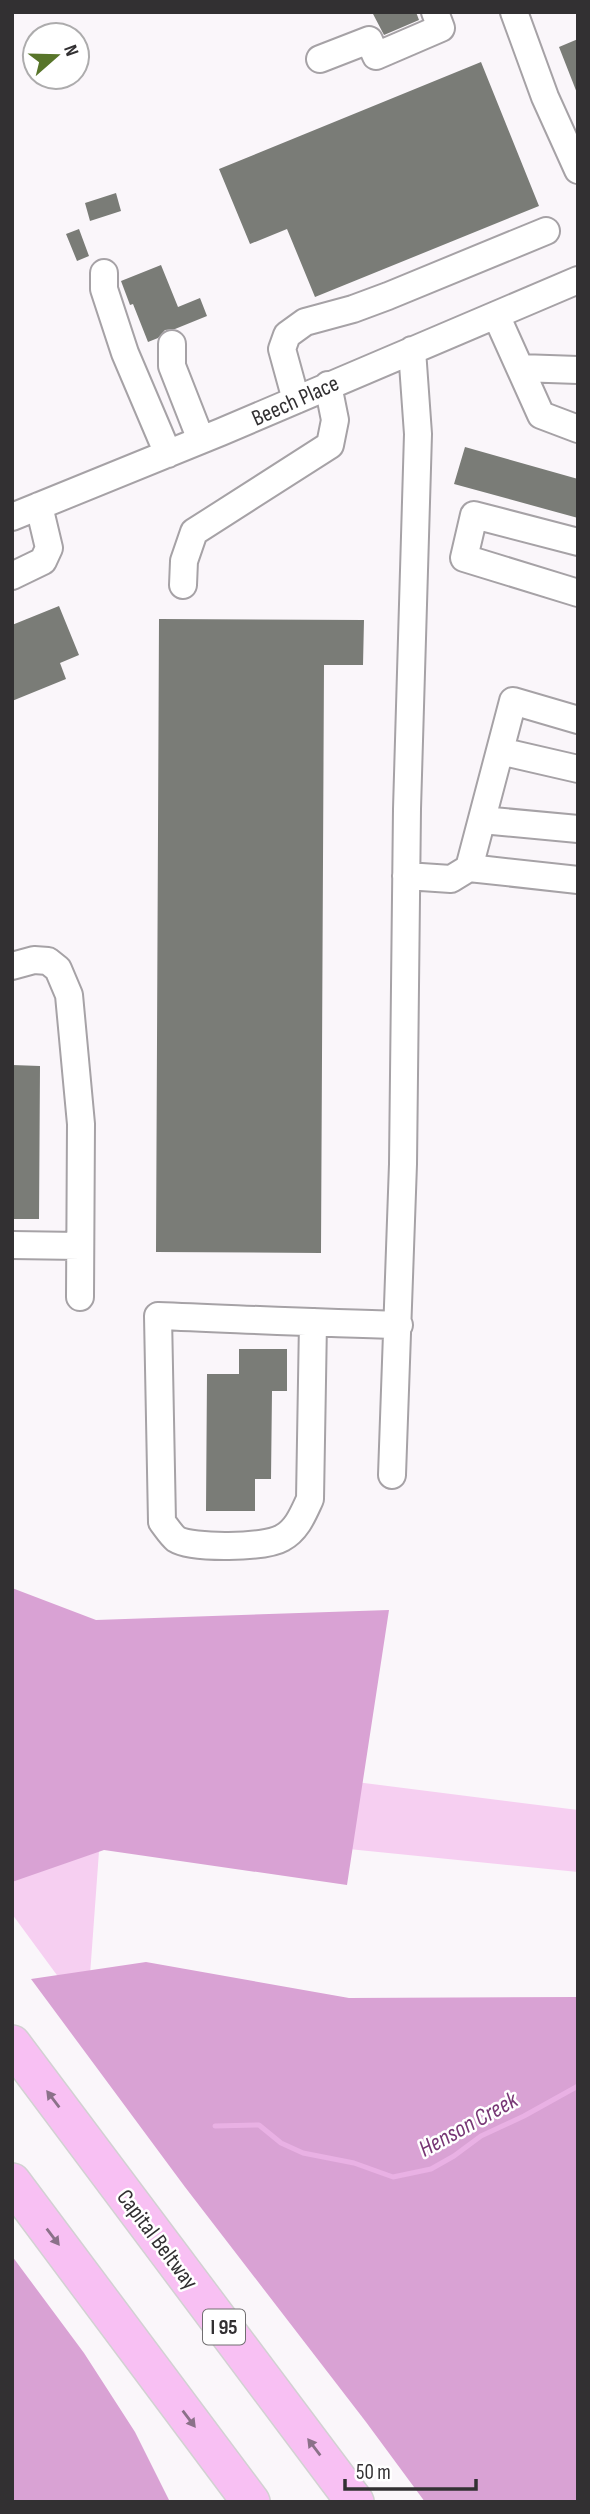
<svg xmlns="http://www.w3.org/2000/svg" width="590" height="2514" viewBox="0 0 590 2514" font-family="'Sofia Sans Condensed',sans-serif">
<rect width="100%" height="100%" fill="#faf6fa"/>
<path fill="#f6cff1" d="M12 1695 103 1750 578 1810V1872L101 1824 87 2016 12 1914Z"/>
<path fill="#d9a2d4" d="M12 1588 96 1620 389 1610 347 1885 104 1850 12 1882Z
M146 1962 349 1998 578 1997V2502H425L366 2422 185 2187 31 1979Z
M12 2256 84 2353 135 2432 170 2502H12Z"/>
<g fill="none" stroke-linecap="round" stroke-linejoin="round">
<path stroke="#e9b1e4" stroke-width="5" d="M215 2126 259 2125 281 2143 303 2153 354 2163 393 2177 431 2169 454 2156 481 2136 524 2116 578 2086"/>
</g>
<path fill="#7a7c77" d="M372 12H416L419 20 384 35Z
M578 39V93H577L559 47Z
M481 62 539 206 315 297 287 229 250 244 219 169Z
M116 193 121 211 90 221 85 203Z
M79 229 89 256 77 261 66 234Z
M161 265 178 307 200 298 207 316 175 329 165 330 158 338 148 342 133 304 130 305 121 281Z
M465 447 578 479V518L454 484Z
M59 606 79 655 60 663 66 679 12 701V625Z
M159 619 364 620 363 665H324L321 1253 156 1252Z
M12 1065 40 1066 39 1219H12Z
M239 1349H287V1391H272L271 1479H255V1511H206L207 1374H239Z"/>
<g fill="none" stroke-linecap="round" stroke-linejoin="round">
<g stroke="#a6a2a6" stroke-width="30">
<path id="minor" d="M514 12 545 97 578 170
M320 59 369 40 376 56 441 28 435 12
M104 273V289L125 353 168 454
M496 315 541 415 578 429
M172 344V366L201 440
M520 368 578 370
M296 400 282 349 287 335 305 322 353 309 388 296 546 231
M12 517 221 432 578 280
M578 542 474 515 464 558 578 593
M12 576 43 561 49 548 39 506
M183 585 184 561 194 532 330 445 335 420 328 385
M578 720 513 701 469 868 578 880
M500 751 578 769
M482 820 578 829
M406 876 451 879 469 868
M12 966 34 960 48 961 58 969 69 995 81 1124 80 1297
M12 1245 80 1246
M313 1322 310 1499C303 1514 297 1530 282 1538 265 1548 192 1549 176 1539 171 1535 166 1527 162 1522L158 1316C238 1319 319 1323 399 1325
M392 1475 403 1164 407 809 418 434 412 350"/>
</g>
<g stroke="#d2d1d2" stroke-width="40">
<path id="highway" d="M12 2044 355 2502
M12 2182 251 2502"/>
</g>
<use href="#minor" stroke="#fff" stroke-width="26"/>
<use href="#highway" stroke="#f8c0f3" stroke-width="37"/>
</g>
<defs><path id="oneway-solid" d="M-6-.8H1V-3.2L6.5 0L1 3.2V.8H-6Z" transform="scale(1.75)"/></defs>
<g fill="#8b7189">
<use href="#oneway-solid" transform="translate(53 2099) rotate(-127)"/>
<use href="#oneway-solid" transform="translate(53 2237) rotate(53)"/>
<use href="#oneway-solid" transform="translate(189 2419) rotate(53)"/>
<use href="#oneway-solid" transform="translate(314 2447) rotate(-127)"/>
</g>
<g text-anchor="middle" stroke-width="5" stroke-linejoin="round" paint-order="stroke">
<rect fill="#fff" stroke="#706e70" stroke-width="2" x="203" y="2309.5" width="42" height="35" rx="5"/>
<g font-size="21" font-weight="bold" fill="#323032">
<text x="224" y="2334">I 95</text>
</g>
<g font-size="23" fill="#323032" stroke="#fff">
<text transform="translate(295 400) rotate(-24)" y="8">Beech Place</text>
<text transform="translate(158 2239) rotate(53)" y="8">Capital Beltway</text>
</g>
<g font-size="24" font-style="italic" fill="#783775" stroke="#fff">
<text transform="translate(468 2124) rotate(-29)" y="8">Henson Creek</text>
</g>
</g>
<rect width="590" height="2514" fill="none" stroke="#323032" stroke-width="28"/>
<g transform="translate(56 56) rotate(70)"><circle r="33" fill="#ffffff" stroke="#adacad" stroke-width="2"/>
<path d="M0-5L12 26L0 18L-12 26Z" fill="#58752a"/>
<text y="-10" font-size="19" font-weight="bold" text-anchor="middle" fill="#323032">N</text>
</g>
<path d="M345 2479v10h131v-10" fill="none" stroke="#323032" stroke-width="3.5"/>
<text x="356" y="2479" font-size="21" fill="#323032" stroke="#ffffff" stroke-width="5" paint-order="stroke">50 m</text>
</svg>
